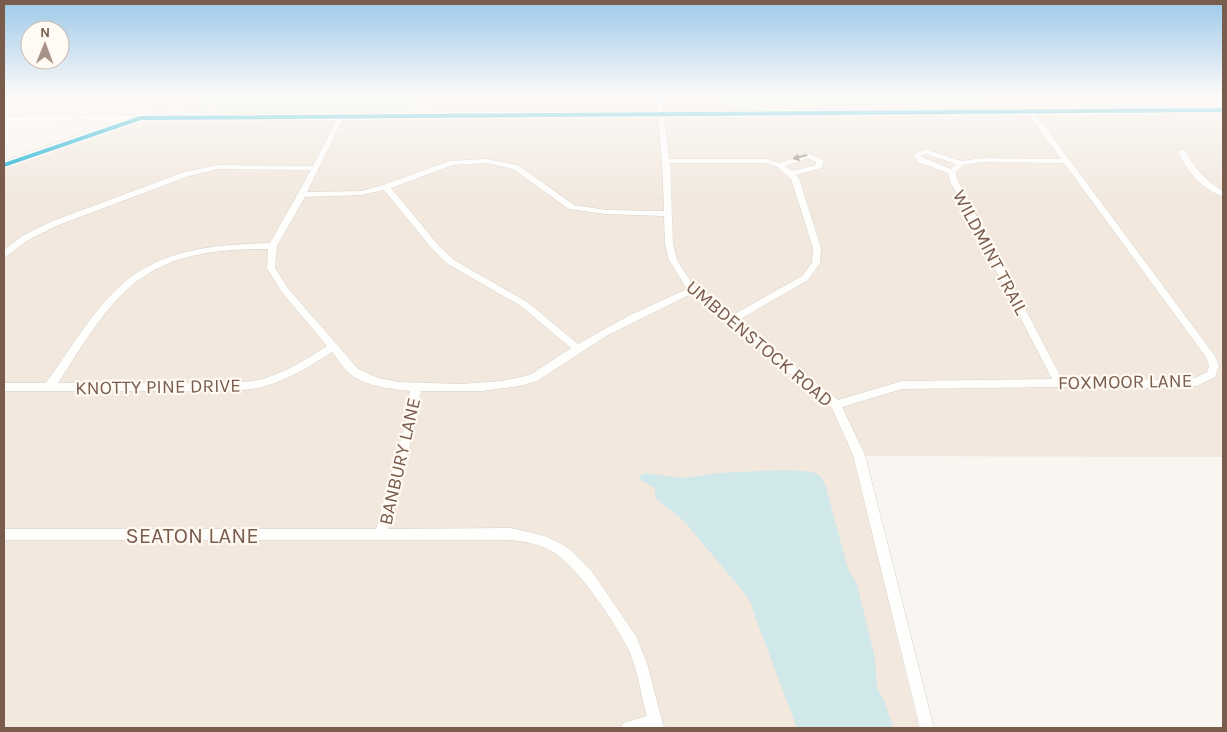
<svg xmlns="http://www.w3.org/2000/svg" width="1227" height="732" viewBox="0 0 1227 732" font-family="Karla,sans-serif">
<rect width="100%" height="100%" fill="#f9f5f0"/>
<path fill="#f2e8de" d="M432 97H1223V107L425 115Z
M1223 111V457L853 456 919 728H4V168L140 121Z"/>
<path fill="#e7f0db" d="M215 97H414L412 109 406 113H219L212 111 217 107 214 104 201 112 192 110 194 106Z
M720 97H1008L1012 102 724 105Z"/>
<path fill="#d0e8ea" d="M760 471C771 471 808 469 817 474 822 477 824 482 826 487L848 569 857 584 875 658 877 687 885 703 893 728H797L756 619 751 603 746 595 684 521 655 498V488L640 480 639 477 644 473 683 478 718 473Z"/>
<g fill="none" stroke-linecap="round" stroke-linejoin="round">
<g stroke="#d7d1cb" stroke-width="1">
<path id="street" d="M656 97H662L669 159H766L780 163 808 153 824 161 822 168 796 175 799 178 821 248 820 263 808 280 737 321 838 400 902 381 1052 379 949 179 948 173 918 162 913 155 925 149 961 161 983 158 1061 159 1016 97H1023L1215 356 1219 366 1215 377 1197 386 1175 388 1059 387 902 389 842 407 865 455 934 728H920L853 455 832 408 691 294 608 335 537 381 520 386 482 391H421L416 421 388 529 511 528 545 536 562 544 573 552 593 573 636 636 647 663 664 728H621L623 723 647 716C641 695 638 673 630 653 618 626 579 569 555 553 541 544 526 542 511 540H4V529H376L406 421 410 391C392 389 364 386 350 374 343 368 338 359 332 352 310 366 287 381 262 387 251 390 239 390 227 391H4V383H46C70 350 94 307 126 281 166 248 220 244 270 243L311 170 218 169 189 176 56 226 28 240 7 256 4 257V250L22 236 50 222 184 172 218 165 313 166 338 117 341 115 344 117 307 192 361 191 383 185 449 161 486 159 518 165 574 205 606 210 664 211 662 161ZM926 154 956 164 951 169 924 158 921 156ZM808 158 816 162V165L792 171 785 166ZM983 162 1064 163 1206 357 1209 366 1207 372 1195 378 1175 380 1062 379 957 179 956 172 963 165ZM486 163 513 169 569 209 606 214 664 216 665 244 669 260 687 289 630 315 578 344 527 302 454 260 439 246 391 188 453 165ZM670 163H766L777 167 791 179 813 248 812 263 802 276 731 316 695 288 677 260 673 244ZM384 190 433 250 448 264 521 306 571 348 530 375 502 381 460 384 399 382 378 378 358 369 287 287 275 268 277 246 305 197 361 195ZM268 249 267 268 281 291 327 346C307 359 286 372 263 379 251 382 239 382 227 383H58C80 350 101 312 131 286 169 253 221 249 268 249Z
M1179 150H1185C1194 168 1206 181 1223 191V196C1204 191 1186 170 1178 152Z"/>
</g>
<g stroke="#d9d2cb" stroke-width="1">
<path id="secondary" d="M1223 107V113L4 122V116Z"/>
</g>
<g stroke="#dad1cc" stroke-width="1">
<path id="primary" d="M185 97H201L194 108C197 113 203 113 206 118L205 120C195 123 189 115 184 108L187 103 4 168V161L75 136 86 128 72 119 73 117H81L94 123 96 129Z"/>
</g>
<use href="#street" fill="#fefefd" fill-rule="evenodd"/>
<use href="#secondary" fill="#fefefd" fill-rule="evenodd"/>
<use href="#primary" fill="#f3eee8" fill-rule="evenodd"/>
<g stroke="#fffaf3" stroke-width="3">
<path id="bus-1" d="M1223 108V112L141 120 4 167V163L140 116Z"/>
</g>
<use href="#bus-1" fill="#00a9ce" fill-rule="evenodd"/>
</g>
<defs><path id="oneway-solid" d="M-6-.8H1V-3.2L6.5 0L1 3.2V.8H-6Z" transform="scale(1.25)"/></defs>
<use fill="#a8958b" href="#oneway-solid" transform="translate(800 157) rotate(165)"/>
<linearGradient id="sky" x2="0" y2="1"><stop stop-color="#9ec9e9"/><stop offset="0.48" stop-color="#fcfaf8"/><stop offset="1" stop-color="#fcfaf8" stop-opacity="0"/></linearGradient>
<rect width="1227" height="200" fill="url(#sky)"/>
<g text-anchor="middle" stroke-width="4.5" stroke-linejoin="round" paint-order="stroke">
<g font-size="19" fill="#7a5c4d" stroke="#fffaf3">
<text transform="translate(991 252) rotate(62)" y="7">WILDMINT TRAIL</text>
<text transform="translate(760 343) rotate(40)" y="7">UMBDENSTOCK ROAD</text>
<text transform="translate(1125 381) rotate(-1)" y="7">FOXMOOR LANE</text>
<text transform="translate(158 386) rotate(-1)" y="7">KNOTTY PINE DRIVE</text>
<text transform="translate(399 461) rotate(-77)" y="7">BANBURY LANE</text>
</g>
<g font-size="22" fill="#7a5c4d" stroke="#fffaf3">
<text x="192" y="543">SEATON LANE</text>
</g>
</g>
<rect width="1227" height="732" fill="none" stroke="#7a5c4d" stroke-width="10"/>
<g transform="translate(45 45) rotate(1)"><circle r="24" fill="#fffaf3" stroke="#cabbb1"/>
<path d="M0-4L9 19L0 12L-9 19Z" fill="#a69286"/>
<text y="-8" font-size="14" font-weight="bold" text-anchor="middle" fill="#7a5c4d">N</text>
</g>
</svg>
